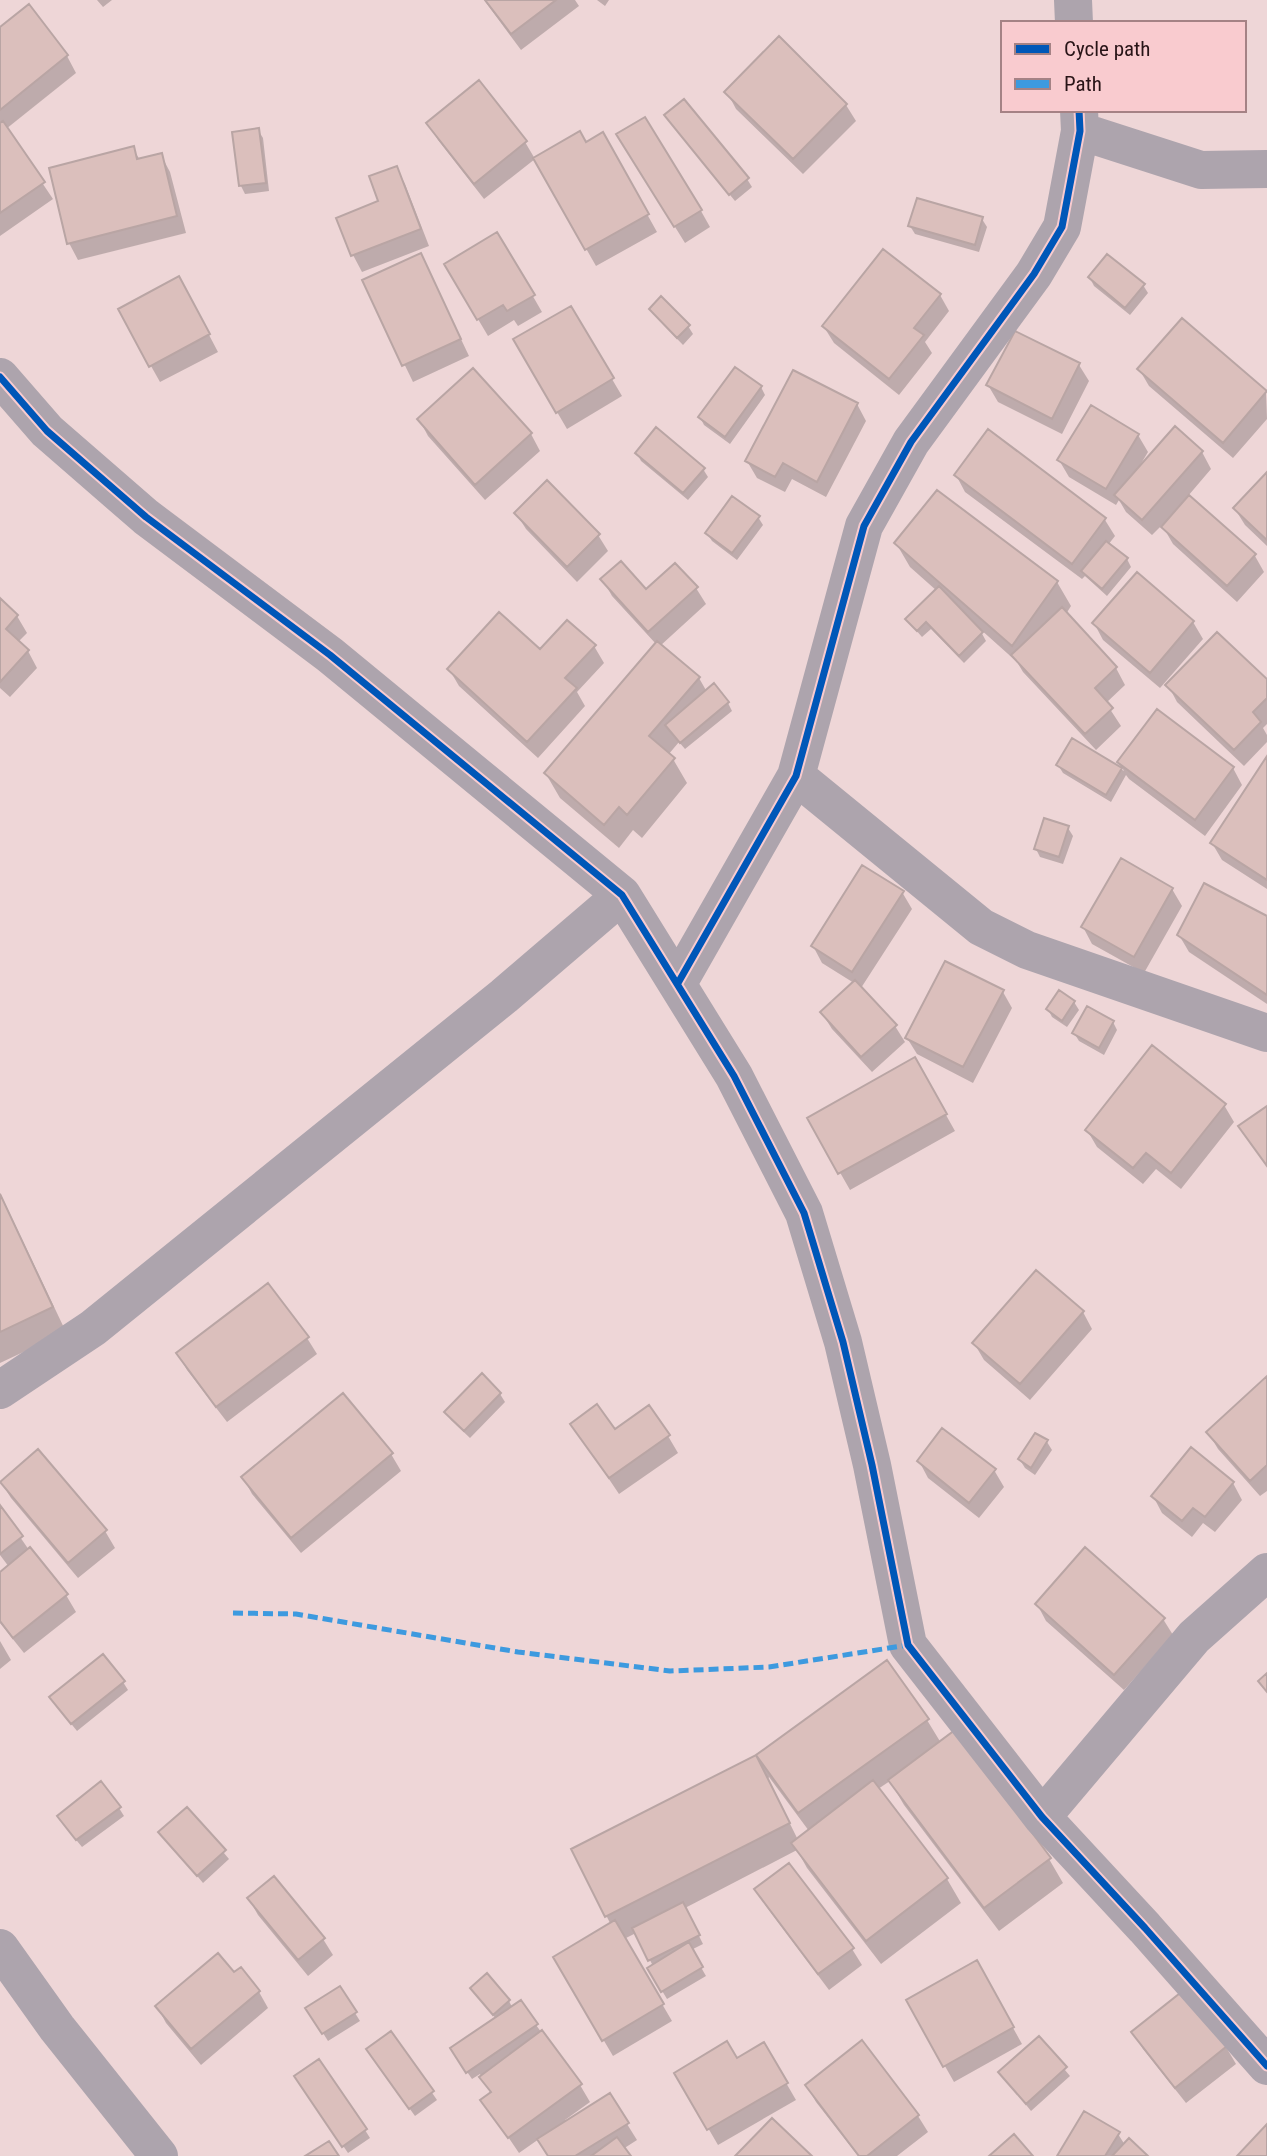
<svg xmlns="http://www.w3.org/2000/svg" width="1267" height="2156" viewBox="0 0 1267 2156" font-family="'Roboto Condensed',sans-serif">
<rect width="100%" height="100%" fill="#eed6d7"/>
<path fill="#0003" fill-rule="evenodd" d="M97 0H112L103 7Z
M484 0H575L579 6 521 50Z
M597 0H609L605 6Z
M28 7 67 56 76 73 6 129 53 199 0 236V29Z
M727 92 846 105 856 121 803 174 736 109Z
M428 123 525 142 535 159 484 199 438 140Z
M671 123 747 179 752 187 735 201Z
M258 130 263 138 269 191 245 194 241 186 234 133Z
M603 135 657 232 596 266 535 159 586 144Z
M133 149 140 160 161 155 170 172 186 233 78 260 69 243Z
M628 151 701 211 710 227 685 243Z
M396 168 405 184 429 246 362 272 353 255Z
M982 219 987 227 979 252 915 234 910 226Z
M497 234 542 312 518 326 514 320 488 336 446 265Z
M421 255 469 356 413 382 364 281Z
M1090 278 1143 285 1148 293 1130 315 1094 286Z
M188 295 218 352 160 382 151 366Z
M940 295 949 311 925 342 932 353 899 395 834 343 824 327Z
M570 308 622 396 567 429 515 340Z
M651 309 688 326 693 334 683 345 656 317Z
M1079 365 1089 381 1062 434 998 402 988 385Z
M1139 369 1266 392 1267 419 1233 458 1149 386Z
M473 371 531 434 540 451 485 500 428 436 419 419Z
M761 387 765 395 730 444 704 425 700 417Z
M857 404 866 421 826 497 792 479 785 492 757 478 747 461Z
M1091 407 1138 435 1148 452 1139 467 1202 452 1211 469 1188 496 1255 556 1264 572 1237 602 1173 544 1162 525 1152 535 1126 512 1119 500 1116 505 1069 477 1059 460Z
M988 432 1105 520 1115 536 1108 545 1127 559 1131 567 1107 596 1085 576 1082 579 965 492 956 475Z
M637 453 703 469 708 477 688 500 641 461Z
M1267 475V546L1245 525 1235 509Z
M516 513 598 535 608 551 577 582 526 529Z
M758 517 763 525 737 560 712 541 707 533Z
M896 543 1057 582 1071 606 1066 614 1116 668 1125 685 1106 703 1121 726 1096 750 1023 672 1017 662 979 628 986 641 964 663 931 629 922 637 907 620 937 591 910 567Z
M603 580 646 592 696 588 706 604 660 646 699 678 707 692 728 703 732 711 685 749 679 742 668 755 673 759 687 783 642 838 633 830 619 848 560 798 546 774 656 644 612 596Z
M0 600 17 616 27 633 18 642 28 651 37 668 10 697 0 688Z
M1193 622 1203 639 1160 688 1103 640 1094 623Z
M594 646 604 663 577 692 585 706 538 758 459 686 449 669 540 651Z
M1267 682V724L1263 728 1267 735V742L1244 766 1177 702 1168 685Z
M1073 741 1124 771 1119 762 1233 768 1242 785 1205 836 1129 779 1126 775 1111 802 1063 773 1058 765Z
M1267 759V889L1222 860 1212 843Z
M1068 828 1073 836 1063 864 1040 857 1036 849Z
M1172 889 1182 906 1144 973 1092 944 1083 927Z
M902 892 912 909 861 988 895 1026 905 1042 872 1072 832 1029 822 1013 854 983 822 963 813 946Z
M1267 918V1004L1189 952 1179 935Z
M1003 992 1012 1008 973 1083 917 1054 907 1038Z
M1074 1002 1079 1010 1067 1027 1052 1017 1048 1009Z
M1113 1022 1117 1030 1104 1055 1079 1041 1074 1033Z
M915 1060 955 1131 850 1190 809 1118Z
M1224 1105 1234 1122 1181 1189 1156 1169 1143 1184 1097 1147 1087 1130Z
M0 1193 66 1332 0 1363Z
M1083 1312 1092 1329 1030 1400 984 1360 974 1343Z
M307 1338 317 1354 227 1422 187 1370 178 1354Z
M482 1376 500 1394 505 1402 470 1438 451 1420 446 1412Z
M1267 1378V1491L1260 1496 1218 1449 1208 1432Z
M572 1424 614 1432 668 1436 678 1453 619 1494Z
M1036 1435 1047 1442 1052 1450 1035 1475 1025 1468 1020 1460Z
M391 1454 401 1471 301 1553 252 1494 243 1477Z
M919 1461 994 1470 1004 1487 979 1518 928 1478Z
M1 1482 105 1531 115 1548 78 1578 11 1498Z
M1233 1483 1242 1500 1215 1532 1203 1523 1192 1537 1162 1513 1153 1496Z
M0 1508 29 1550 66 1595 76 1612 24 1653 0 1623V1574L9 1567 0 1555Z
M1037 1604 1163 1619 1173 1635 1124 1690 1046 1621Z
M0 1641 11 1660 0 1669Z
M886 1662 927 1720 941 1743 1049 1859 1063 1883 999 1931 904 1805 890 1781 878 1789 947 1879 961 1903 881 1964 807 1868 797 1850 685 1908 703 1944 691 1950 706 1976 667 1999 649 1969 653 1966 636 1933 624 1939 672 2021 613 2056 555 1958 611 1925 573 1849 757 1757ZM769 1777 809 1831 798 1840 768 1779Z
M123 1682 128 1690 77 1731 56 1705Z
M119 1808 124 1816 82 1847 63 1824Z
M187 1809 229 1859 203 1883 161 1832Z
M757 1890 852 1949 862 1965 829 1990 766 1906Z
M249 1899 323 1939 333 1955 308 1976 258 1915Z
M977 1963 1022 2044 954 2082 908 2001Z
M234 1975 259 1992 268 2008 201 2065 166 2023 157 2006Z
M472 1988 509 2001 512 2007 536 2025 580 2085 590 2102 565 2120 567 2123 627 2124 637 2140 623 2149 629 2156H549L539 2139 519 2153 483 2100 491 2094 480 2074 472 2079 457 2057 496 2019Z
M340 1989 360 2021 328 2041 308 2009Z
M1133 2032 1226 2047 1236 2064 1186 2103 1143 2049Z
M391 2033 437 2100 415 2116 372 2057Z
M1038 2038 1070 2076 1031 2111 1000 2072Z
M764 2045 796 2100 718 2145 676 2073 736 2061Z
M301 2084 365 2130 370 2138 348 2153Z
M807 2086 918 2116 928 2132 897 2156H858L816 2102Z
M1118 2134 1125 2145 1146 2156H1059Z"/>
<path fill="#dbbfbc" stroke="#b9a5a4" stroke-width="2" d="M485 0H556L511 34Z
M29 4 68 55 0 110V27Z
M779 36 847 104 793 159 724 92Z
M479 80 527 141 474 184 426 123Z
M684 99 749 178 729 195 664 115Z
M645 117 702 210 674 227 616 134Z
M3 121 45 182 0 213V123Z
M259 128 266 183 239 186 232 132Z
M580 131 586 142 603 132 649 214 585 250 533 158Z
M134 146 137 159 162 153 177 216 67 244 49 168Z
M397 166 421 229 351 256 336 218 378 201 369 176Z
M917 198 983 217 975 245 908 226Z
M497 232 535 295 507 311 503 305 477 320 444 264Z
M883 249 941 294 914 328 924 335 889 379 822 326Z
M421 253 461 339 402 366 362 280Z
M1107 254 1145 284 1125 308 1088 277Z
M179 276 210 334 149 367 118 309Z
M661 296 690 325 677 338 649 309Z
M571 306 614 378 556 413 513 339Z
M1182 318 1267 391 1223 443 1137 369Z
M1015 331 1080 363 1052 419 986 385Z
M735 367 762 386 725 437 698 417Z
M473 368 532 433 475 485 417 419Z
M793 370 858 403 817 482 783 463 775 477 745 461Z
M1091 405 1139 434 1106 489 1057 460Z
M1175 426 1203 451 1142 520 1114 495Z
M656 427 705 468 683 493 635 453Z
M988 429 1106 518 1072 564 954 475Z
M1267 472V540L1233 508Z
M547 480 600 534 567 567 514 513Z
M937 490 1058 581 1012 646 894 543Z
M1189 495 1256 554 1227 586 1161 527Z
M732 496 760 516 732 553 705 533Z
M1106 541 1128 558 1102 589 1081 571Z
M621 561 646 589 675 563 698 587 648 632 600 579Z
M1137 572 1194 621 1150 673 1092 623Z
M939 586 983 632 959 656 926 622 917 631 905 619Z
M0 598 18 615 6 629 29 650 0 682Z
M1062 607 1117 667 1095 688 1113 708 1085 734 1011 655Z
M499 612 540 649 567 620 596 645 565 678 577 688 527 742 447 669Z
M1217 632 1267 679V698L1253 712 1261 722 1234 750 1165 685Z
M657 641 700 677 649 736 675 758 627 815 619 807 604 825 544 773Z
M714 683 729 702 680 743 665 725Z
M1157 709 1234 767 1195 820 1117 762Z
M1072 738 1122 768 1106 795 1056 765Z
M1267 756V880L1210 843Z
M1044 818 1069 826 1059 857 1034 849Z
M1121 858 1173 888 1134 957 1081 927Z
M862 865 904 891 852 972 811 946Z
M1204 883 1267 916V995L1177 935Z
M945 961 1004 990 963 1067 905 1038Z
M855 980 897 1025 861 1057 820 1012Z
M1059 990 1075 1001 1062 1021 1046 1009Z
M1087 1006 1114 1021 1099 1048 1072 1033Z
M1152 1045 1226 1104 1171 1173 1146 1153 1133 1168 1085 1130Z
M915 1057 947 1114 838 1174 807 1118Z
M1267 1106V1166L1238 1126Z
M0 1194 53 1307 0 1332Z
M1036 1270 1084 1311 1020 1384 972 1343Z
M268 1283 309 1337 216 1407 176 1353Z
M482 1373 501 1393 464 1431 444 1412Z
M1267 1376V1465L1250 1481 1206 1432Z
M343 1393 393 1453 291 1538 241 1477Z
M597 1404 615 1429 649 1405 670 1435 609 1478 570 1424Z
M942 1428 996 1469 969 1503 917 1461Z
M1035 1433 1048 1440 1031 1468 1018 1459Z
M1191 1447 1234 1482 1205 1517 1193 1508 1182 1521 1151 1496Z
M38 1449 107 1530 68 1563 0 1482Z
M0 1505 23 1536 0 1554Z
M30 1547 68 1594 13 1638 0 1621V1572Z
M1085 1547 1165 1618 1114 1675 1035 1604Z
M103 1654 125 1681 71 1724 49 1697Z
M887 1660 929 1719 798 1813 756 1755Z
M1267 1673V1692L1258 1681Z
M955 1730 1051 1858 984 1908 888 1780Z
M756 1755 790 1823 605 1917 571 1849Z
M873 1780 948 1878 866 1941 791 1843Z
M101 1781 121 1807 76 1840 57 1816Z
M187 1807 226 1850 197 1876 158 1832Z
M789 1863 854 1948 818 1974 754 1889Z
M274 1876 325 1938 298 1960 247 1898Z
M683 1902 700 1935 648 1961 632 1928Z
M615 1920 664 2004 602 2041 553 1957Z
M689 1942 703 1967 661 1992 647 1968Z
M218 1953 234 1972 241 1967 260 1991 191 2049 155 2006Z
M977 1960 1014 2027 943 2067 906 2000Z
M487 1973 510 2000 493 2015 470 1988Z
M340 1986 357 2012 322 2034 305 2008Z
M1184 1990 1227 2046 1175 2088 1131 2032Z
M521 2000 538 2024 466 2073 450 2048Z
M542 2030 582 2084 508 2138 480 2100 491 2092 479 2077Z
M391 2031 434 2091 409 2109 366 2049Z
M1039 2036 1067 2067 1026 2104 998 2072Z
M862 2040 919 2115 867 2156H859L805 2085Z
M727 2041 737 2058 764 2042 788 2083 707 2130 674 2073Z
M319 2059 367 2129 342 2147 294 2076Z
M610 2093 629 2123 575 2156H548L537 2139Z
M1084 2111 1120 2132 1105 2156H1057Z
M772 2118 812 2156H735Z
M1267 2124V2156H1237Z
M1014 2134 1033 2156H989Z
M617 2137 631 2156H591Z
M1129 2138 1148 2156H1112Z
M329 2141 339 2156H305Z"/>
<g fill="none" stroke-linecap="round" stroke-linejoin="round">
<path stroke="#ada4ad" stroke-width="38" d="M1073 0 1074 23
M1080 131 1201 170 1267 169
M0 377 47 431 146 517 330 655 622 895 734 1076 804 1213 843 1342 872 1465 908 1645 1042 1817 1145 1928 1267 2066
M796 776 981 927 1027 950 1267 1033
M678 983 796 776 864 526 911 442 1034 274 1062 227 1080 131 1079 110
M0 1390 93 1328 504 996 622 895
M1042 1817 1194 1637 1267 1572
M0 1948 57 2028 159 2156"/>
<path stroke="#3d9adf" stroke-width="5" stroke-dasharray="10 5" stroke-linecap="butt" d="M233 1613 296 1614 518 1652 670 1671 769 1667 908 1645"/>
<g stroke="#f9cbcf" stroke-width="11">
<path id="cycleway" d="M0 377 47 431 146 517 330 655 622 895 734 1076 804 1213 843 1342 872 1465 908 1645 1042 1817 1145 1928 1267 2066
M678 983 796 776 864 526 911 442 1034 274 1062 227 1080 131 1079 110"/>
</g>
<use href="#cycleway" stroke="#0057b8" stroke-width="7"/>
</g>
<rect x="1001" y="21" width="245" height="91" fill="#f9cbcf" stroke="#a58285" stroke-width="2"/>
<rect x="1015" y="44" width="35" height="10" fill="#0057b8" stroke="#a58285" stroke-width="2"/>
<text x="1064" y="56" font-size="21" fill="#281417">Cycle path</text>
<rect x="1015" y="79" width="35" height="10" fill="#3d9adf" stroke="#a58285" stroke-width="2"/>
<text x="1064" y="91" font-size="21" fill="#281417">Path</text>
</svg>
